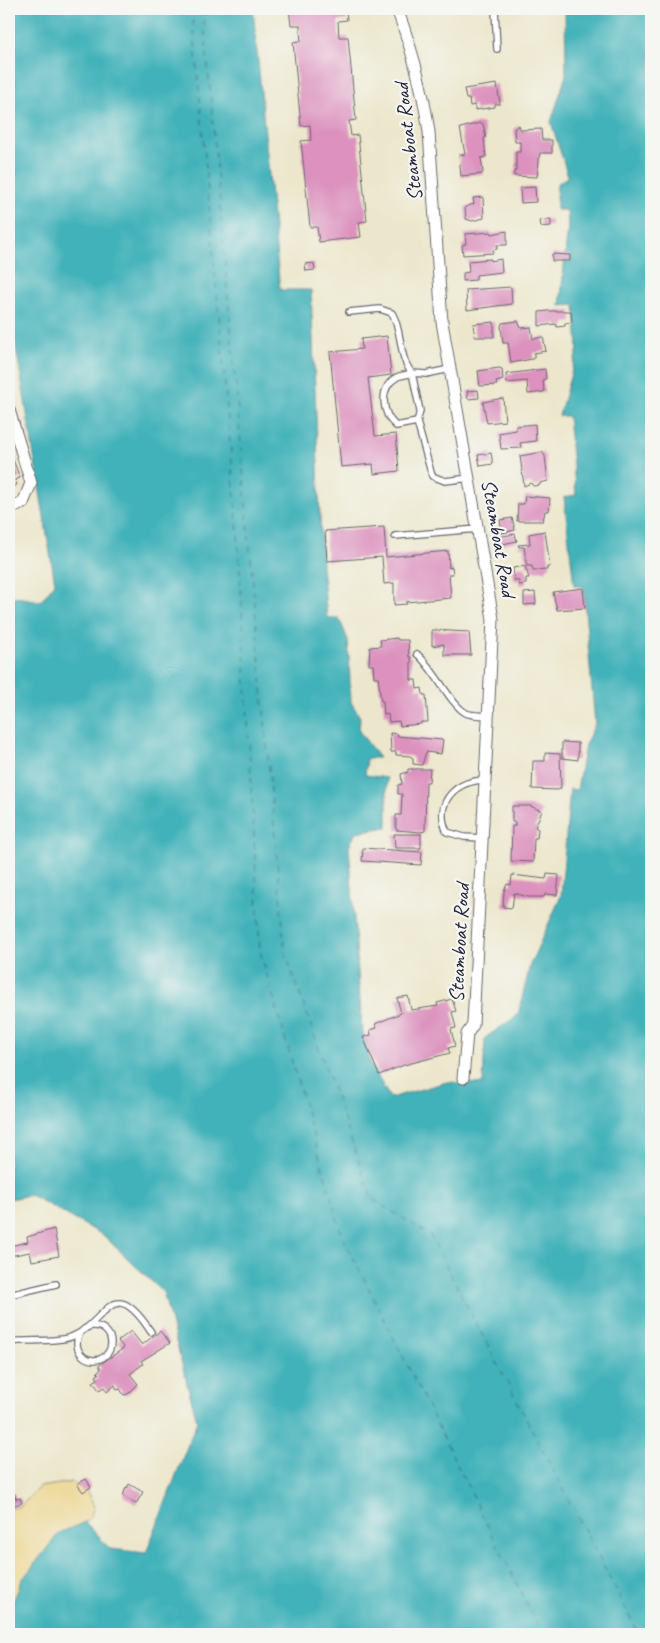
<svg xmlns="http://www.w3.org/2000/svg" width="660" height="1643" viewBox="0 0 660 1643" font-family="Caveat,sans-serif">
<rect width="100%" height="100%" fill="#f6f6f2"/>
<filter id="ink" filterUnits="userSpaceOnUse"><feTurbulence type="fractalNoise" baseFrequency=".02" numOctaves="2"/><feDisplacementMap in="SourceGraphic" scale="10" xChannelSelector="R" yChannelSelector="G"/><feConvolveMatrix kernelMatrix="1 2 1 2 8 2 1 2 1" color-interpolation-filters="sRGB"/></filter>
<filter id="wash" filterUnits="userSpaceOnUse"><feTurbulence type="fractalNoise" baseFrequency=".0096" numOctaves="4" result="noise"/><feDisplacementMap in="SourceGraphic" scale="20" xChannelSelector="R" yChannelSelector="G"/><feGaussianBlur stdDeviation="1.12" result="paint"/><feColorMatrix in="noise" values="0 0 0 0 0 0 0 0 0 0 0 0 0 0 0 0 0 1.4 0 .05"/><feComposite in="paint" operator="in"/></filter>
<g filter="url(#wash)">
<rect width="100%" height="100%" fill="#ece7cc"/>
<path fill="#eeda9e" stroke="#887e6c" d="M73 1482 77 1486 86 1489 94 1507 90 1518 85 1522 59 1533 22 1580 9 1612V1509L21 1506 39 1487Z"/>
<path fill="#42b2ba" stroke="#326a7a" d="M9 9H253L280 290H311L322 566 327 618H339L348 640 351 702 360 717 359 731 379 758H367L365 775 387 778V827L356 832 349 847 362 1029 371 1065 390 1098 447 1082 483 1084 485 1038 518 1015 530 965 561 896 570 789 577 790 585 745 595 724 583 586H574L564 497 576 495 568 416H559L578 349 575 305 560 306 568 226 567 210H557V184L568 176 551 122 566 75 565 9H651V1634H9V1612L22 1580 59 1533 85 1522 110 1549 146 1553 197 1421 163 1292 103 1235 31 1195 9 1199V596L41 601 55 583 9 305Z"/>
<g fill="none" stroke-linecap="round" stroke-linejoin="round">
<path stroke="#2f5c6e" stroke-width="1" stroke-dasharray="6 5" stroke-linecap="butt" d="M192 9 238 533 260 951 342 1235 542 1634
M203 9 285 952 372 1199 430 1235 639 1634"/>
</g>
<g id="blocks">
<path fill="#dc91be" d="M289 9H346L347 20 338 21 339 37H348L356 120 349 121 351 136 358 135 367 221 359 222 361 237 319 242 317 227H310L301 141 311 140 310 125 301 126 293 42 301 41 300 31V25H291Z
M497 84 500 104H495V107L475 110V105L470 106 469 99H466L464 89Z
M480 123 483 124 486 138H484L486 157 481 158 483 172 482 174 461 176 459 155 465 154 460 128Z
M519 125 521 130 541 129 542 140H552V153H540L537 177 514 176V171H516V152H520V142H515L514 129Z
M535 187 536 202 521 203 520 188Z
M483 197 484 218 472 221 466 219 465 207 474 204 473 198Z
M551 219V226L541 227 540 220Z
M507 231V245H497V249L493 250V253L463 255 462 245 466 244 465 234 491 232 492 234Z
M552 254 570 255V261H552Z
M491 259V261L501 259 502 272 476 275V280L463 281V273L469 272 468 261Z
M314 263 315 270 306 271 305 264Z
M511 287 512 304 467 310 466 290Z
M548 311H571L572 322 565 323V326L557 327 556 324 539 326V312Z
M518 321 521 328 531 327 533 339 543 337 546 351 534 353V358L532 359 511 363 508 343H503L501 326 502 323Z
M494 322V337H475L473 324Z
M387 336 391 375 368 378 375 436 396 434 399 471 374 474 373 464 341 467 330 352 362 349 361 339Z
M499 368 502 369 503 380 496 382 497 385 480 386 478 371Z
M545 369 546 379H543L544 392 528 394 527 381 507 383 506 374Z
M478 390 479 398 468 399 467 391Z
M503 398 505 421 487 423 483 402Z
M535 424 536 441 520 443 521 448 501 449 499 433 516 430V426Z
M542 452 545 456 548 481 540 483V485L533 486 531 483 524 486 520 456Z
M491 453 493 464 480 466 478 455Z
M9 457H12L20 478 15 480 17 485 9 488Z
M525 496 550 498 549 511H545L543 521H517L518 504H524Z
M512 518 515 530 502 533 500 520Z
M384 527 386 557 448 551 449 568 452 567 453 574H449L451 598 406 602 407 604 394 605V583L384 584 382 557 327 561 325 531Z
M545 531 550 567H547V570L533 571 532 566H527L524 547H519L518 545 530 544 529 534Z
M515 534 517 541 493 546 491 538Z
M525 566 529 578H526V584L519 585V581L514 580 513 568Z
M583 588 585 608 557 610 553 592Z
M535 592 536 604 524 605V593Z
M432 630 469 632 471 655H444V644L432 646Z
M397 638 398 640H408L409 657H411V680H416L417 689 422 688 423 695H426L428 722H421V724L400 726 399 721 389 722 388 714 384 715 383 701H381L378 677H374L373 665H369L370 647 381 646 380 640Z
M390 733 398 734 397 736 443 740 441 754 426 752 422 765 413 764V758L410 756 396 755V752H391Z
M562 742 578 743V760L562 758Z
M545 753 560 754 561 788 558 790 532 789 533 761H545Z
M408 769H430L429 782H426L425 831 421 832 396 830V815H401L402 794H398V785L402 784 401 774 408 772Z
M512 806H530L542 811 535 827 538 829 537 838H534L533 862 511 861 512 826H515V822H512Z
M394 834H421V848H395Z
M363 848 422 852 421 865 362 861Z
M547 874 559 875 557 895 545 894 544 897H528L514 893 512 908 503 907 504 891 507 884 511 885 512 875 546 879Z
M408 996 411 1010 438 1006 437 1003 452 999 456 1011 452 1012 456 1028 451 1029 455 1046 448 1048 450 1053 404 1065 379 1075 363 1037 371 1035 370 1030 377 1028 375 1024 401 1013 397 998Z
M54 1229 59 1256 32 1261 30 1252 9 1256V1246L28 1242 27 1237Z
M131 1331 142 1345 160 1331 170 1343 141 1361 143 1364 130 1374 138 1384 128 1394 124 1395 120 1389 117 1390 115 1385 107 1392 104 1387 99 1390 93 1382 98 1379 96 1376 99 1374 97 1372 101 1369 99 1365 124 1348 118 1341Z
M86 1479 91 1487 83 1492 77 1484Z
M129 1484 143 1492 136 1504 123 1496 126 1487 127 1488Z
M14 1493 16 1499 20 1498 22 1503 9 1507V1495Z"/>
</g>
</g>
<g filter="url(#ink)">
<use href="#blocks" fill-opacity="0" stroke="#69676e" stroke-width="1"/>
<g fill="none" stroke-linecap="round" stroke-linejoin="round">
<g stroke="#69676e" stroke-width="8">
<path id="lane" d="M495 9 497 49
M349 312 380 309 392 313C403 332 398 357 412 373L426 374 450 369
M412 373 420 411 417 422 396 426C382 414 378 388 397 377 401 375 408 375 412 373Z
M417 422 432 476 445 481 470 478
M395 536 478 529
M417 654C434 668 450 704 466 713 472 716 483 715 490 716
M482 838 464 837 447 832C433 801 457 780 487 780
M9 1295 56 1284
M77 1343a17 17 0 1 1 34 0a17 17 0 1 1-34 0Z
M9 1342C27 1339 54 1343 71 1337 108 1323 111 1271 151 1332"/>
</g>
<g stroke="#69676e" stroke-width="13">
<path id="street" d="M397 9C412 49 423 89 429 132L442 322 493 619 473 1025 467 1034 463 1078
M9 410 31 483 23 503 9 509"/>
</g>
<use href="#lane" stroke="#fff" stroke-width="5.5"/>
<use href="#street" stroke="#fff" stroke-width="11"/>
</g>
</g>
<g text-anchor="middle" stroke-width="4.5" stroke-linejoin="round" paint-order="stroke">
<g font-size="21" fill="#22223b" stroke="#f6f6f2">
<text transform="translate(408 142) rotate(-97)" y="7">Steamboat Road</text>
<text transform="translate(499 538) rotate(80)" y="7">Steamboat Road</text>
<text transform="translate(459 943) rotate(-87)" y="7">Steamboat Road</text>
</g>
</g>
<rect width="660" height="1643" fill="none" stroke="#f6f6f2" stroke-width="30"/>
</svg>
